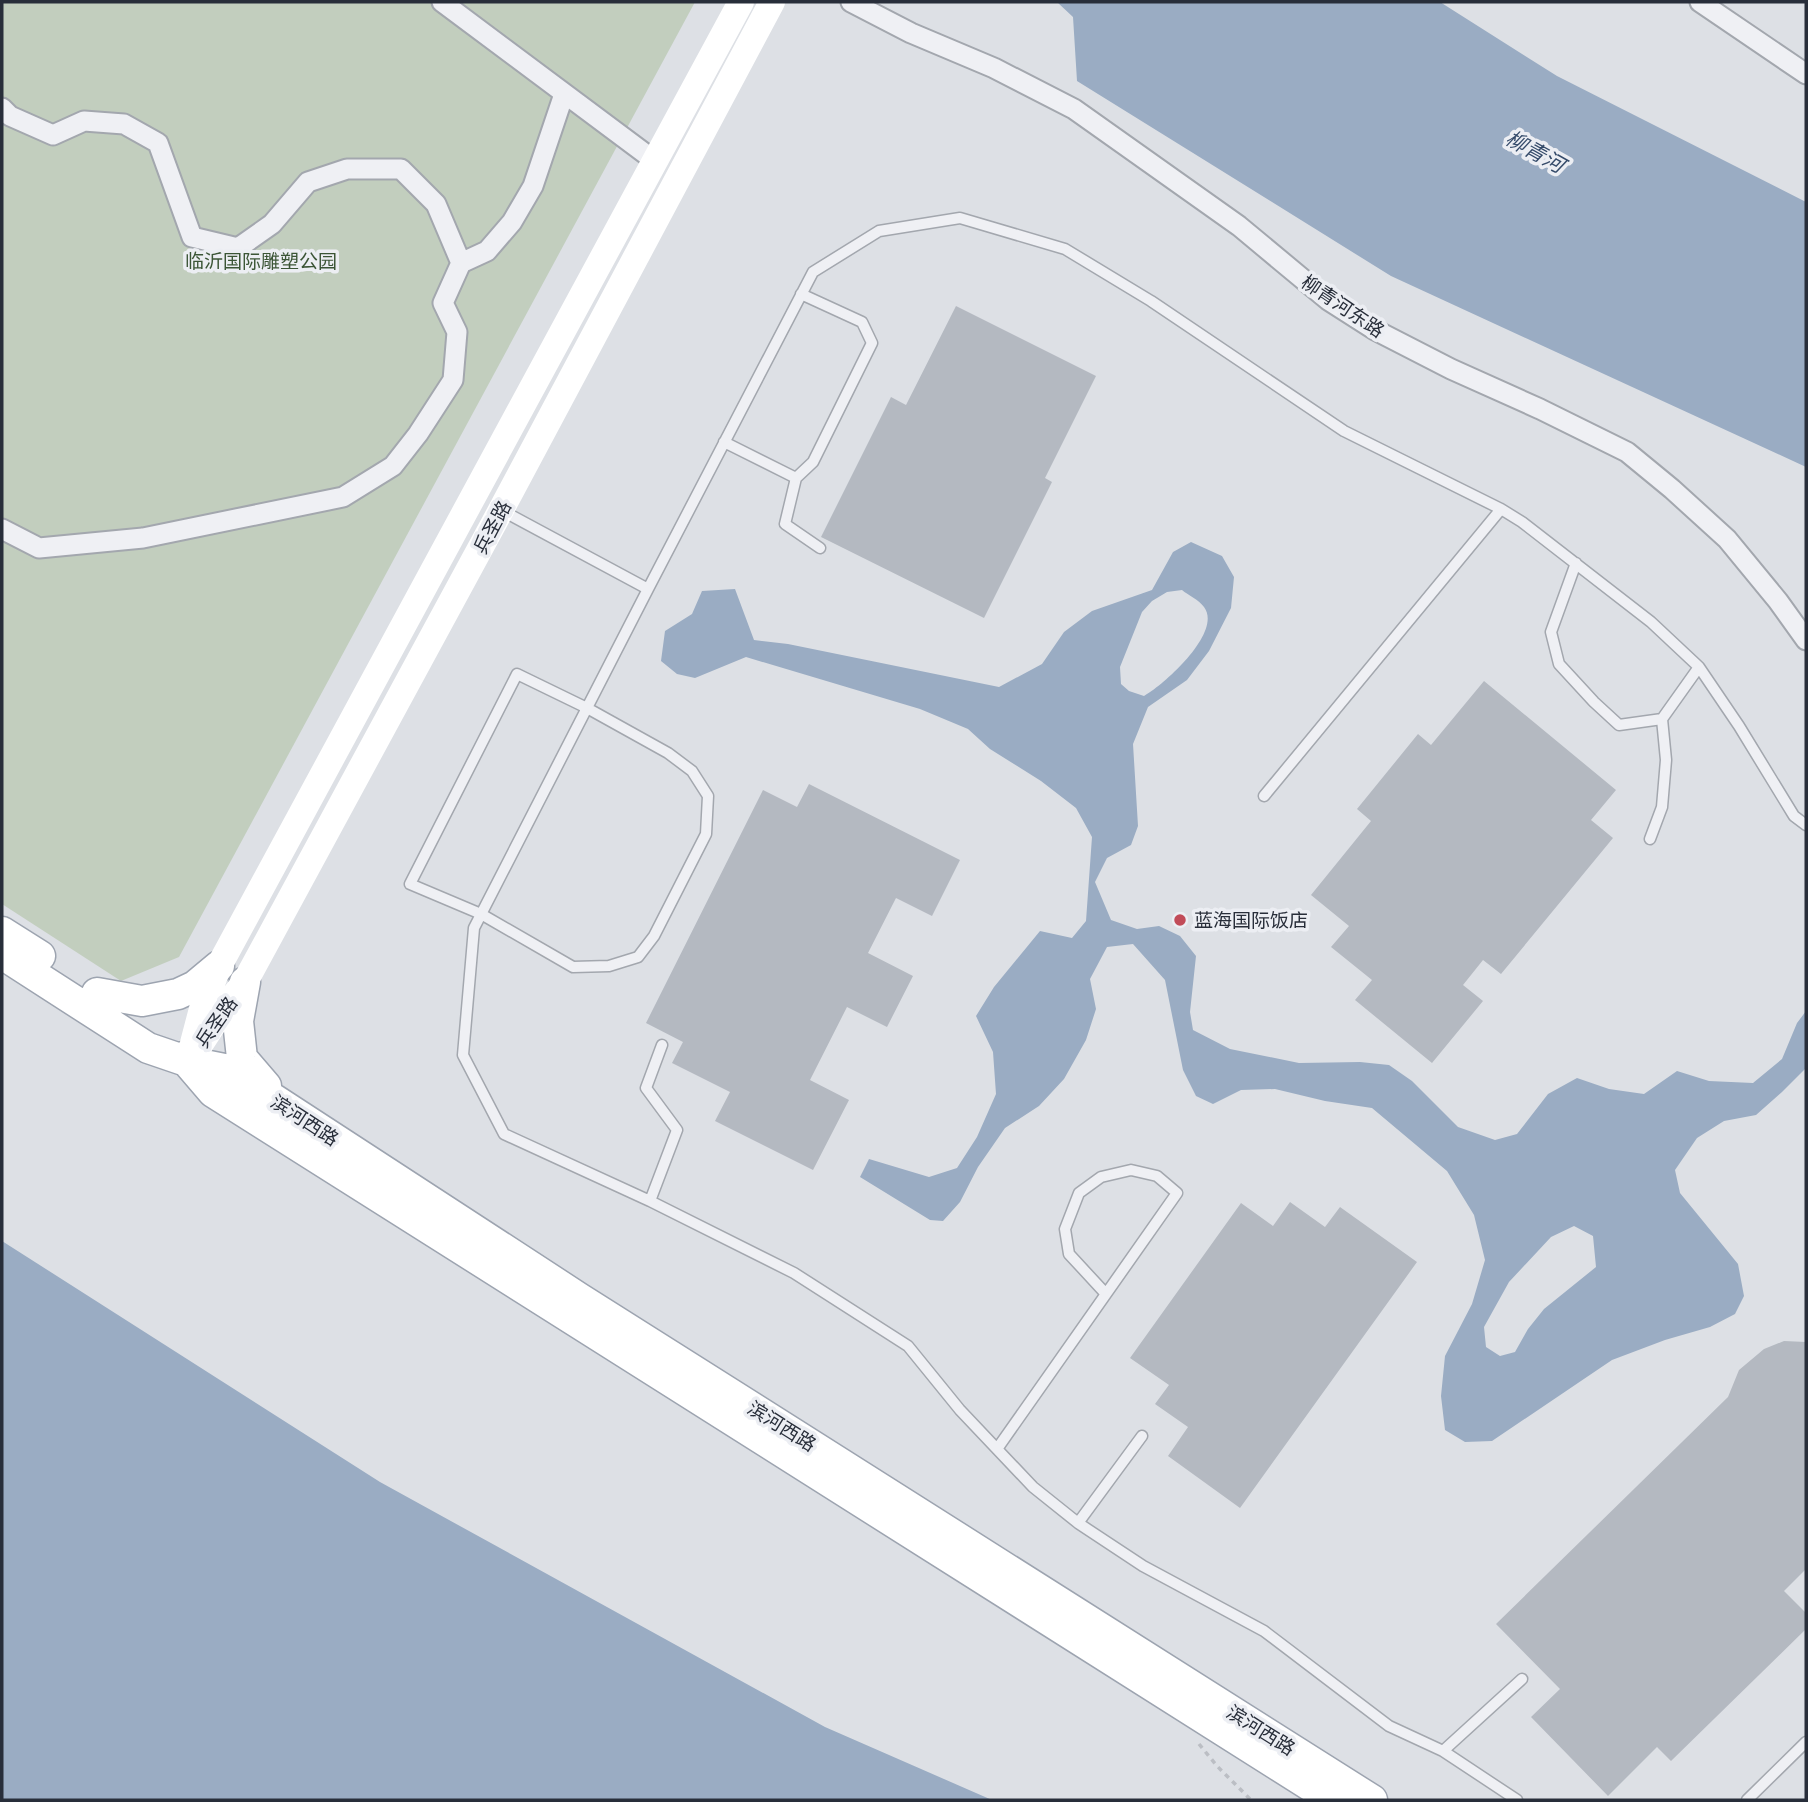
<svg xmlns="http://www.w3.org/2000/svg" width="1808" height="1802" viewBox="0 0 1808 1802" font-family="'Roboto Condensed','Noto Sans SC',sans-serif">
<rect width="100%" height="100%" fill="#dde0e5"/>
<path fill="#c2cebe" d="M2 2H695L179 957 121 981 2 904Z"/>
<path fill="#9aacc3" fill-rule="evenodd" d="M1057 2H1440L1557 76 1806 202V467L1391 276 1077 81 1073 17Z
M1191 542 1222 556 1234 577 1231 608 1209 651 1187 680 1148 707 1133 744 1138 826 1131 845 1107 858 1095 882 1111 920 1137 929 1159 926 1180 936 1196 956 1190 1012 1193 1030 1230 1049 1299 1063 1360 1062 1389 1065 1412 1081 1458 1127 1495 1140 1517 1134 1548 1094 1577 1078 1609 1089 1644 1094 1677 1071 1709 1081 1753 1083 1782 1059 1797 1023 1806 1011V1068L1782 1092 1756 1115 1724 1121 1697 1138 1675 1170 1680 1193 1738 1264 1744 1296 1735 1314 1710 1327 1665 1340 1612 1360 1492 1441 1465 1442 1445 1430 1441 1396 1445 1356 1472 1304 1485 1260 1474 1215 1447 1171 1372 1108 1325 1101 1275 1089 1241 1090 1213 1104 1196 1096 1183 1070 1165 980 1133 944 1107 947 1090 979 1096 1009 1086 1040 1064 1079 1039 1106 1005 1128 978 1167 960 1202 943 1221 930 1220 860 1177 869 1159 929 1177 957 1168 977 1137 996 1094 993 1052 976 1016 994 987 1040 931 1072 938 1086 921 1092 837 1076 808 1041 781 990 749 968 729 920 709 746 657 695 678 677 674 661 661 665 631 692 614 702 591 735 589 754 640 788 644 999 687 1042 664 1064 632 1092 611 1152 590 1173 552ZM1182 590C1188 595 1199 600 1204 607 1223 632 1164 685 1144 696L1129 691 1121 684 1120 667 1142 612 1152 601 1167 592ZM1574 1226 1593 1236 1596 1267 1544 1309 1528 1329 1515 1352 1500 1356 1486 1347 1484 1327 1509 1282 1551 1237Z
M2 1241 380 1482 825 1727 992 1800H2Z"/>
<path fill="#b4b9c1" d="M956 306 1096 376 1045 478 1052 482 984 618 821 537 891 397 906 405Z
M1484 681 1616 790 1591 820 1613 838 1501 974 1483 960 1463 985 1483 1001 1432 1063 1355 1000 1372 980 1331 947 1349 926 1311 895 1371 821 1357 809 1418 734 1431 745Z
M809 784 960 860 932 916 896 898 868 953 913 976 887 1027 847 1007 810 1080 849 1100 813 1170 715 1121 730 1092 672 1063 683 1042 646 1023 763 790 797 807Z
M1290 1202 1325 1227 1340 1207 1417 1262 1240 1508 1168 1456 1188 1427 1155 1404 1169 1385 1130 1358 1241 1203 1273 1226Z
M1784 1341 1806 1342V1569L1784 1591 1806 1613V1629L1671 1761 1657 1747 1608 1796 1531 1717 1560 1689 1496 1624 1728 1397 1739 1370 1764 1349Z"/>
<g fill="none" stroke-linecap="round" stroke-linejoin="round">
<g stroke="#a3a7ae" stroke-width="13">
<path id="lane" d="M724 442 796 478 813 462 872 343 862 322 801 294
M796 478 785 524 820 548
M501 510 648 589
M1576 563 1551 632 1559 664 1594 702 1619 725 1662 719 1699 667
M517 674 587 708 668 753 692 771 708 796 706 834 654 936 638 957 609 966 573 967 481 914 410 884Z
M1264 796 1501 509
M1650 839 1662 807 1666 760 1662 719
M650 1201 677 1130 646 1088 662 1045
M997 1449 1177 1193 1157 1176 1131 1170 1101 1177 1079 1193 1065 1229 1069 1254 1106 1294
M1078 1523 1142 1436
M1443 1751 1522 1679
M1517 1800 1443 1751 1389 1726 1264 1631 1143 1566 1078 1523 1033 1487 960 1410 908 1346 794 1273 650 1201 504 1134 463 1055 474 928 648 589 813 272 879 231 960 218 1065 249 1151 301 1344 431 1501 509 1522 522 1651 622 1699 667 1739 726 1794 816 1806 825
M1747 1800 1806 1742"/>
</g>
<g stroke="#a3a7ae" stroke-width="23">
<path id="street" d="M442 2 655 161
M851 2 911 33 994 68 1074 109 1239 226 1328 300 1375 330 1451 369 1540 409 1627 452 1672 489 1727 539 1778 601 1806 640
M1700 2 1806 74
M2 108 10 116 53 135 84 121 124 124 158 143 192 237 238 248 272 224 308 182 347 169H401L436 204 461 263
M2 529 39 548 143 538 343 497 393 466 418 434 453 380 457 332 443 303 461 263 487 251 512 222 533 186 564 94"/>
</g>
<g stroke="#9da4b0" stroke-width="33">
<path id="primary" d="M2 932 40 956
M2 954 148 1048 189 1062 229 1070 579 1298 1372 1800
M245 982 238 1021 242 1058 266 1086
M97 993 142 1001 178 994 195 986 219 966
M183 1057 213 1092 1333 1800"/>
</g>
<path stroke="#bbbec4" stroke-width="3.5" stroke-dasharray="5 5" stroke-linecap="butt" d="M1199 1744 1217 1766 1251 1800"/>
<use href="#lane" stroke="#eff0f4" stroke-width="10"/>
<use href="#street" stroke="#eff0f4" stroke-width="19"/>
<path stroke="#fff" stroke-width="26" d="M193 1043 203 1005 219 966 741 2
M189 1062 224 1008 245 982 501 510 772 2"/>
<use href="#primary" stroke="#fff" stroke-width="30"/>
</g>
<circle fill="#c14b58" stroke="#eceef3" stroke-width="2.5" cx="1180" cy="920" r="7"/>
<g text-anchor="middle" stroke-width="7" stroke-linejoin="round" paint-order="stroke">
<g font-size="19" fill="#3b5536" stroke="#eceef3">
<text x="261" y="268">临沂国际雕塑公园</text>
</g>
<g font-size="19" fill="#282e3a" stroke="#eceef3">
<text transform="translate(1343 306) rotate(34)" y="7">柳青河东路</text>
<text transform="translate(492 527) rotate(-62)" y="7">兵圣路</text>
<text transform="translate(216 1022) rotate(-55)" y="7">兵圣路</text>
<text transform="translate(305 1120) rotate(33)" y="7">滨河西路</text>
<text transform="translate(782 1426) rotate(32)" y="7">滨河西路</text>
<text transform="translate(1261 1730) rotate(32)" y="7">滨河西路</text>
</g>
<g font-size="19" fill="#282e3a" stroke="#eceef3" text-anchor="start">
<text x="1194" y="927">蓝海国际饭店</text>
</g>
<g font-size="21" font-style="italic" fill="#354b6a" stroke="#eceef3">
<text transform="translate(1535 152) rotate(29)" y="7">柳青河</text>
</g>
</g>
<rect width="1808" height="1802" fill="none" stroke="#282e3a" stroke-width="7"/>
</svg>
